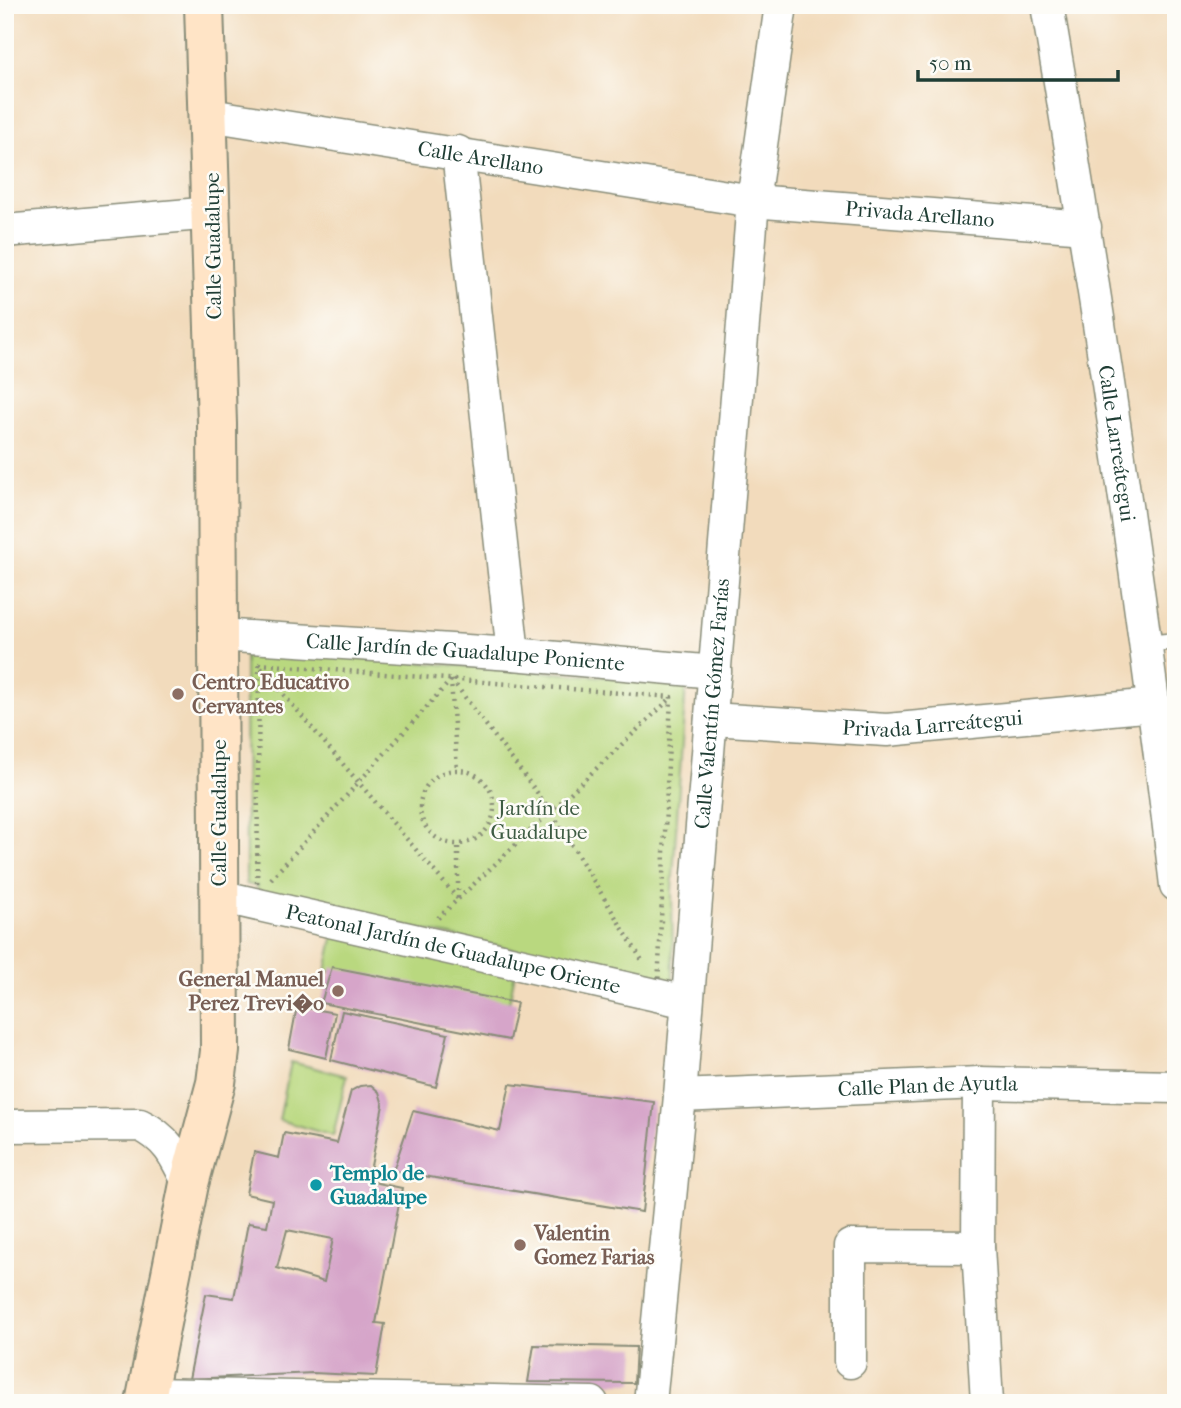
<svg xmlns="http://www.w3.org/2000/svg" width="1181" height="1408" viewBox="0 0 1181 1408" font-family="'IM FELL French Canon',serif">
<rect width="100%" height="100%" fill="#fdfcf7"/>
<filter id="ink" filterUnits="userSpaceOnUse"><feTurbulence type="fractalNoise" baseFrequency=".0143" numOctaves="2"/><feDisplacementMap in="SourceGraphic" scale="14" xChannelSelector="R" yChannelSelector="G"/><feConvolveMatrix kernelMatrix="1 2 1 2 8 2 1 2 1" color-interpolation-filters="sRGB"/></filter>
<filter id="wash" filterUnits="userSpaceOnUse"><feTurbulence type="fractalNoise" baseFrequency=".00686" numOctaves="4" result="noise"/><feDisplacementMap in="SourceGraphic" scale="28" xChannelSelector="R" yChannelSelector="G"/><feGaussianBlur stdDeviation="1.57" result="paint"/><feColorMatrix in="noise" values="0 0 0 0 0 0 0 0 0 0 0 0 0 0 0 0 0 1.4 0 .05"/><feComposite in="paint" operator="in"/></filter>
<g filter="url(#wash)">
<rect width="100%" height="100%" fill="#f2dbbc"/>
<path fill="#b9d87f" stroke="#6c8a5a" stroke-width="2" d="M245 649 686 683 672 891 673 983 257 895V886L246 884Z
M334 934 516 968 509 1003 326 971Z
M291 1062 347 1076 333 1136 279 1120Z"/>
<g id="blocks">
<path fill="#d6a5c9" fill-rule="evenodd" d="M332 967 517 1003 509 1040 321 1003Z
M297 1006 335 1013 326 1058 289 1049Z
M342 1011 448 1034 436 1087 331 1060Z
M510 1084 654 1102 642 1212 393 1171 413 1111 500 1131Z
M371 1085 379 1092 383 1105 368 1181 402 1188 376 1323 385 1324 376 1376 313 1373 189 1379 206 1294 234 1298 248 1223 267 1226 272 1200 246 1194 254 1152 279 1158 284 1133 337 1143 351 1091 360 1086ZM287 1230 333 1239 324 1282 277 1268Z
M534 1345 636 1347 634 1383 528 1382Z"/>
</g>
</g>
<g filter="url(#ink)">
<use href="#blocks" fill-opacity="0" stroke="#888c78" stroke-width="2"/>
<g fill="none" stroke-linecap="round" stroke-linejoin="round">
<g stroke="#888c78" stroke-width="19">
<path id="lane" d="M1146 644 1176 641"/>
</g>
<g stroke="#888c78" stroke-width="35">
<g id="street">
<path id="s1" d="M1047 5C1097 297 1141 591 1176 885"/>
<path id="s2" d="M209 115 753 201 1085 227"/>
<path d="M458 152 513 654"/>
<path d="M5 231 212 213"/>
<path id="s3" d="M218 635 513 654 715 672"/>
<path id="s4" d="M711 719 887 730 1154 705"/>
<path id="s5" d="M219 896 687 1002"/>
<path d="M979 1083 978 1247 987 1403"/>
<path id="s6" d="M680 1096 979 1083 1176 1087"/>
<path d="M5 1126 140 1125C168 1138 176 1157 189 1184"/>
<path d="M850 1362V1246L978 1247"/>
<path d="M147 1394 592 1403"/>
<path id="s7" d="M650 1403 680 1096 753 201 781 5"/>
</g>
</g>
<g stroke="#888c78" stroke-width="42">
<path id="secondary" d="M145 1403 189 1184 216 1083 220 1051 217 424 204 5"/>
</g>
<path stroke="#888c78" stroke-width="4.5" stroke-dasharray="2 5" stroke-linecap="butt" d="M259 664 671 697 658 987 257 895Z
M261 668 458 899
M451 680 457 770
M452 680 551 811 643 962
M420 807a37 37 0 1 1 74 0a37 37 0 1 1-74 0Z
M271 879 451 680
M458 898V844
M438 918 671 698"/>
<use href="#lane" stroke="#fff" stroke-width="16"/>
<use href="#street" stroke="#fff" stroke-width="32"/>
<use href="#secondary" stroke="#ffe4c6" stroke-width="38"/>
</g>
</g>
<g fill="#8d6e63" stroke="#fdfcf7" stroke-width="2.5">
<circle cx="178" cy="694" r="7"/>
<circle cx="338" cy="991" r="7"/>
<circle cx="520" cy="1245" r="7"/>
</g>
<circle fill="#0f9aa8" stroke="#fdfcf7" stroke-width="2.5" cx="316" cy="1185" r="7"/>
<g text-anchor="middle" stroke-width="5" stroke-linejoin="round" paint-order="stroke">
<g font-size="21" fill="#1f3d34" stroke="#fdfcf7">
<text dy="7" stroke="none"><textPath href="#s2" startOffset="275">Calle Arellano</textPath></text>
<text dy="7" stroke="none"><textPath href="#s2" startOffset="718">Privada Arellano</textPath></text>
<text transform="translate(213 246) rotate(-91)" y="7">Calle Guadalupe</text>
<text dy="7" stroke="none"><textPath href="#s1" startOffset="444">Calle Larreátegui</textPath></text>
<text dy="7" stroke="none"><textPath href="#s3" startOffset="248">Calle Jardín de Guadalupe Poniente</textPath></text>
<text dy="7" stroke="none"><textPath href="#s7" startOffset="702">Calle Valentín Gómez Farías</textPath></text>
<text dy="7" stroke="none"><textPath href="#s4" startOffset="222">Privada Larreátegui</textPath></text>
<text transform="translate(219 813) rotate(-90)" y="7">Calle Guadalupe</text>
<text dy="7" stroke="none"><textPath href="#s5" startOffset="240">Peatonal Jardín de Guadalupe Oriente</textPath></text>
<text dy="7" stroke="none"><textPath href="#s6" startOffset="248">Calle Plan de Ayutla</textPath></text>
</g>
<g font-size="21" font-weight="bold" fill="#785e54" stroke="#fdfcf7" text-anchor="start">
<text x="192" y="689">Centro Educativo<tspan x="192" dy="24">Cervantes</tspan></text>
<text x="324" y="986" text-anchor="end">General Manuel<tspan x="324" dy="24">Perez Trevi�o</tspan></text>
<text x="534" y="1240">Valentin<tspan x="534" dy="24">Gomez Farias</tspan></text>
</g>
<g font-size="21" fill="#3e5c43" stroke="#fdfcf7">
<text x="539" y="815">Jardín de<tspan x="539" dy="24">Guadalupe</tspan></text>
</g>
<g font-size="21" font-weight="bold" fill="#0d838f" stroke="#fdfcf7" text-anchor="start">
<text x="330" y="1180">Templo de<tspan x="330" dy="24">Guadalupe</tspan></text>
</g>
</g>
<rect width="1181" height="1408" fill="none" stroke="#fdfcf7" stroke-width="28"/>
<path d="M918 70v10h200v-10" fill="none" stroke="#1f3d34" stroke-width="3.5"/>
<text x="929" y="70" font-size="21" fill="#1f3d34" stroke="#fdfcf7" stroke-width="5" paint-order="stroke">50 m</text>
</svg>
